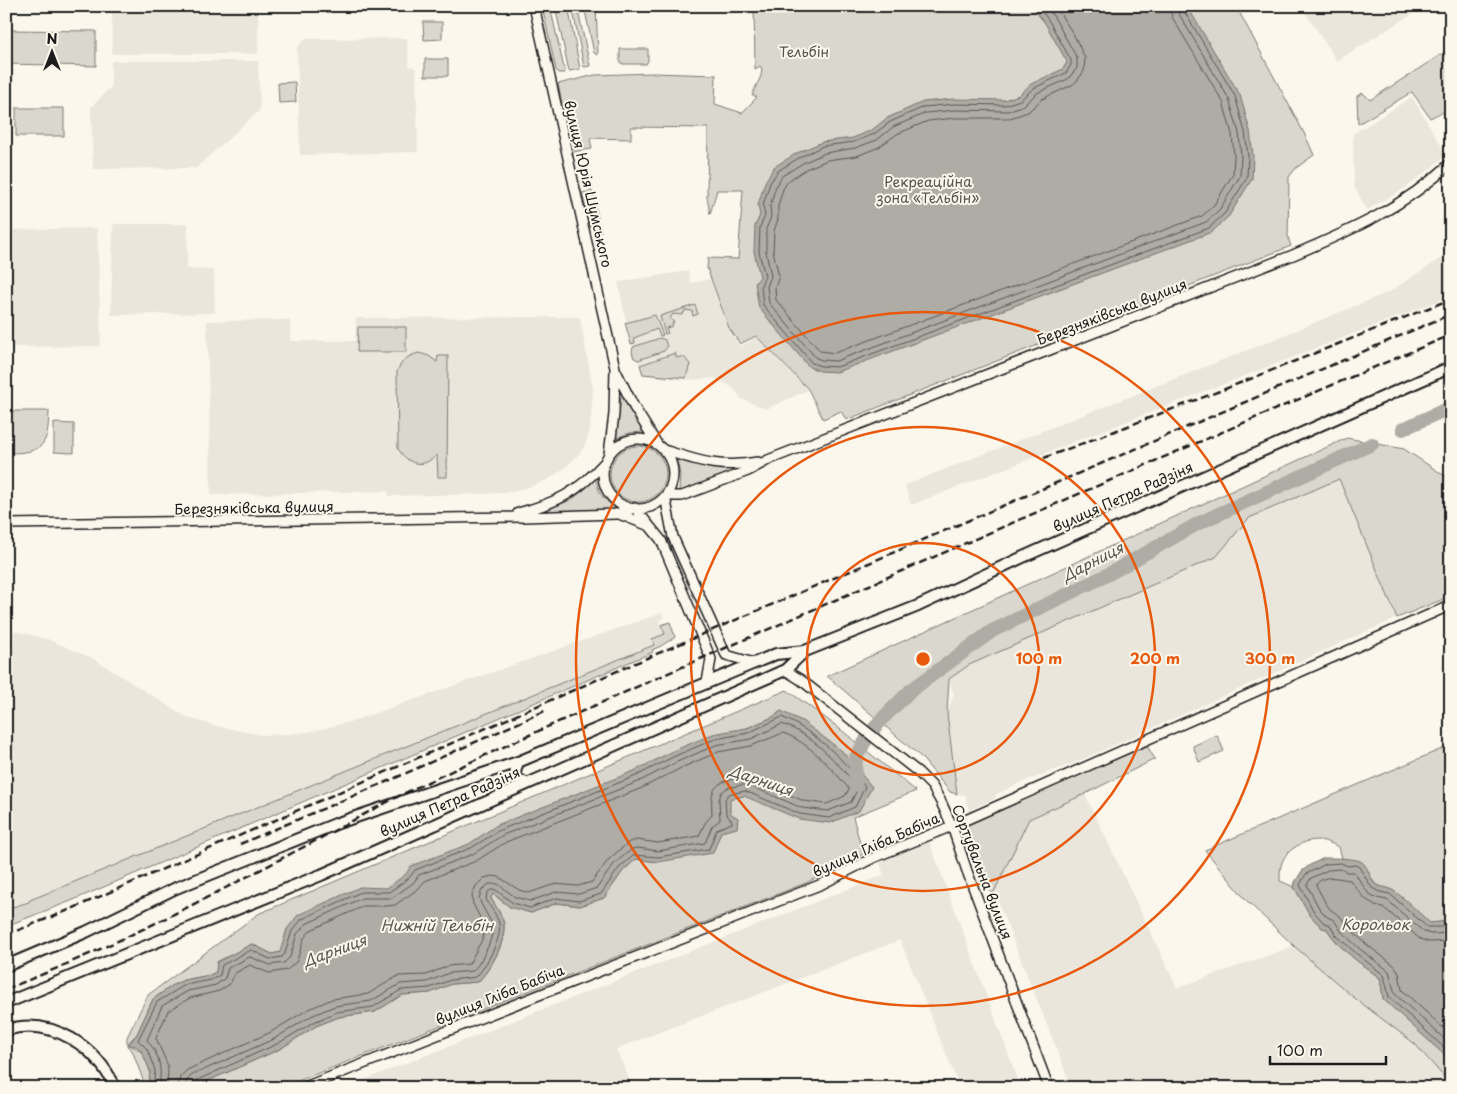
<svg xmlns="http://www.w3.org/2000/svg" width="1457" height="1094" viewBox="0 0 1457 1094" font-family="'Playpen Sans',sans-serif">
<rect width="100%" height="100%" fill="#fbf7ec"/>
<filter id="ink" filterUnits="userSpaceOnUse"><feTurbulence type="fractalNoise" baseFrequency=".02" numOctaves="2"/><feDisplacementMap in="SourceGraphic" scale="10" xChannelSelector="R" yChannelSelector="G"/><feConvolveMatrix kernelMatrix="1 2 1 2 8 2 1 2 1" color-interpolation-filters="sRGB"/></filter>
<g filter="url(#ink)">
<path fill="#eae6dc" d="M112 6H258V54H112Z
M1301 6H1425L1337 61Z
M407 38 409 66 416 68 418 152 300 155 297 48 305 39Z
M111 61H258L260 110 196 168 93 169 91 107 111 87Z
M1412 97 1447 155 1407 187 1367 210 1354 186 1353 134Z
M113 224H188L187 269 214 270 215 313 111 315Z
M97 228 101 340 99 346 6 347V230Z
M1451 252V296L911 505 905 485 1253 348 1389 292Z
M688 271 691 283 710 279 729 330 740 347 756 337 808 390 766 409 742 399 732 387 714 378 687 380 642 375 626 320 618 282Z
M580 317 593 390 590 430 585 445 579 454 566 467 549 479 532 486 513 492 484 494 389 496 388 491 211 495 207 321 290 320V341H355L356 318Z
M1339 479 1397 618 1072 764 1020 783 995 795 996 798 970 810 966 803V795L957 794 947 713 954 694 948 679 969 665 1216 557 1249 518Z
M662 613 664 618 659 621 665 634 654 645 29 902 6 909V629L47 639 92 658 186 717 215 726 263 735 291 734 313 731 353 721Z
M1085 794 1177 988 1294 946 1352 996 1415 1044 1451 1085V1088H1072L994 892 1029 819Z
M929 841 1021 1088H960L900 940 616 1049 633 1088H343L884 875 879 860Z"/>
<path fill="#dad7ce" stroke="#7b7a75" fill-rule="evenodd" d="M542 6H550L565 73H558L556 70Z
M555 6H568L580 69 569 71Z
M572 6H577L590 66 584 67Z
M584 6H596L598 55 594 53Z
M754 6H1236L1304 133 1314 155 1296 168 1289 177 1288 237 1291 246 846 420 841 411 823 419 808 389 756 336 740 344 729 328 707 268 708 258 738 259 743 190H717L710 214 707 197 708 128 631 127V139L590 138 592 149 572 152 558 84 595 75 653 73 716 75 715 104 742 113 757 97 752 95 761 76 762 69 760 66 755 69Z
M423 22H442V39L424 40Z
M6 30 96 31V66L6 64Z
M1451 48V124L1442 112 1430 118 1412 92 1358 124 1357 96 1363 93 1370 100Z
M620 49H648V61L646 64H622L620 61Z
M425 59H448V76H425Z
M295 82 296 102 279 103 278 83Z
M16 108H64V136H16Z
M592 191 598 218 593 220 595 228H600L601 232H597L590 227 582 193Z
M695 305 698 314 693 316 692 311 685 310 684 313 681 315 673 314 670 319 674 322 672 324 673 326 666 328 668 333 665 334 660 316Z
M655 315 663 335 660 336 657 329 634 338 635 343 631 344 625 323Z
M358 327H406V352H357Z
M660 338 665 340 667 347 664 351 638 360 634 358 632 352 633 347Z
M419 353 429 356 437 362 438 356H448L447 477H438L437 455C422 469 409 465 398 449L397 372C401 361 407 356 419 353Z
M675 353 677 358 683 356 690 364 686 378 643 374 640 365Z
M621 397H622L644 432 629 433 616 438Z
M49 411C48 447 43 453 6 453V411Z
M54 423 74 424V453L54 452Z
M1347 438 1404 449 1448 478 1451 485V596L1397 618 1339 479 1249 518 1216 557 969 665 949 679 947 713 957 794 950 792 921 757 827 676Z
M610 474a28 28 0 1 1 56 0a28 28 0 1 1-56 0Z
M677 459 707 467 743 468 744 470 682 492 679 490 680 475Z
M596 477C599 498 604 498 617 510L542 512C548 506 560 505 568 501 580 495 588 486 596 477Z
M670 622 675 637 661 646 652 650 653 652 71 901 6 926V909L29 902 30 900 654 645 652 639 665 634 661 625Z
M787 690 835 725 916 791 853 817 863 854 806 883 280 1088H192L280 1049 316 1026 339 1017 375 1012 402 995 430 993 452 984 478 982C491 968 505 945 504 926 504 917 494 905 490 897L493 894 510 907 531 913 557 903 580 906 604 898 623 871 636 859 658 862 721 832 469 876 287 929 281 952 272 954 252 944 217 962 216 972 210 975 184 980 173 985 153 999 137 1034 129 1042 128 1045C140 1047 149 1059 150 1071 151 1076 149 1083 148 1088H146L132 1050 127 1046V1037L148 995 258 914ZM781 711 768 736 716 734 747 728 773 717Z
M1217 735 1224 751 1199 762 1193 746Z
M1451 745V921L1430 923 1391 889 1382 887 1375 884 1362 862 1349 861 1342 858 1339 847C1332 844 1325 840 1317 840 1304 840 1287 849 1282 862 1280 867 1280 875 1280 881L1294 887 1310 915 1322 928 1327 929C1339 949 1361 964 1380 978L1384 999 1451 1061V1085L1415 1044 1352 996 1294 946 1246 900 1205 850Z
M1147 746 1155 759 1085 794 1029 819 994 892 991 894 964 828 966 823Z"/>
<path fill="#afaca5" stroke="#74726e" d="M1031 6H1187L1240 95 1250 131 1253 156 1252 179 1229 216 1212 232 837 372 820 371 809 367 759 308 755 283 760 277 754 252 755 226 760 215 758 205 765 182 774 167 797 153 822 142 853 138 872 130 887 118 923 102 954 99 1004 100 1019 95 1031 84 1063 69 1067 62 1045 23Z
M781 711 802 721 842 751 872 787 859 811 830 823 799 819 744 796 730 799V813L738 818 737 828 721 832 713 853 658 862 636 859 623 871 604 898 580 906 557 903 531 913 510 907 493 894 491 898C495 905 504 918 504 926 504 946 491 968 478 982L452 984 430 993 402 995 375 1012 339 1017 316 1026 280 1049 192 1088H148L150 1071 142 1052 136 1046 128 1045 137 1034 153 999 173 985 184 980 210 975 216 972 217 962 252 944 272 954 280 952 287 929 298 915 360 887 387 888 406 874 411 866 469 844 497 825 634 771 673 751 713 734 747 728 773 717Z
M1324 858C1332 858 1357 858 1362 862 1368 867 1370 877 1374 883 1379 888 1386 886 1392 890 1402 895 1421 915 1430 923L1451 921V1061L1383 999 1380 978C1361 964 1339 949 1327 929L1322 928 1310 915 1294 887 1295 882 1302 871 1310 865Z"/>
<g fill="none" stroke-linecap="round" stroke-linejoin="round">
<path stroke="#575653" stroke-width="1" d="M1038 6 1049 21 1071 60V65L1066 73 1034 88 1020 100 1005 105 955 104 924 107 890 122 874 134 854 142 823 146 800 157 778 171 770 183 763 205 765 216 760 227 759 252 765 276 761 285 763 305 812 363 821 366 837 367 1209 228 1225 213 1247 178 1248 156 1245 132 1235 96 1184 11 1183 6
M1046 6 1054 17 1077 58V68L1068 79 1037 93 1024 105 1008 111 955 110 926 113 893 127 877 140 855 148 825 153 803 163 782 176 776 186 770 206 771 217 766 229V252L771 276 767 287 769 303 816 358 822 360 836 361 1206 222 1220 209 1240 176 1241 156 1239 133 1229 99 1179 14 1177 6
M1055 6 1074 35 1085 58 1084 71 1077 81 1072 85 1042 99 1028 112 1010 118H955L928 121 897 134 879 147 857 156 827 160 806 169 788 181 783 189 778 206V219L774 231 773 251 779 276 775 288 776 300 820 351 835 353 1202 216 1214 205 1233 174 1234 156 1232 134 1223 102 1172 17 1170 6
M1451 927H1427L1390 894 1380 892 1372 888 1359 867 1355 865 1348 866 1341 863 1326 864 1306 874 1300 885 1314 912 1324 923 1330 925 1336 935 1357 954 1384 975 1389 997 1451 1054
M1451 933 1431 934 1424 932 1387 900 1377 898 1368 893 1354 872H1347L1340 869 1328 870 1311 878 1307 885 1319 908 1327 917 1334 920 1341 931 1361 950 1389 971 1395 994 1451 1045
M1451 941 1429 942 1420 939 1383 907 1375 905 1364 898 1350 880C1339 879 1324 873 1316 885L1326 904 1331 910 1340 916 1347 926 1366 944 1395 966 1399 973 1402 990 1451 1035
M153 1088 155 1070 147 1049 138 1040 157 1002 185 985 211 980 220 975 222 965 251 950 270 959 282 957 285 953 292 931 302 919 361 892H389L409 878 415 870 471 848 500 830 636 776 675 756 715 739 748 733 782 717C817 733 842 758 865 787L855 807 829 818 800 814 745 791 729 794 725 799 726 814 732 821V823L717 829 709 849 658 857 634 855 619 868 601 894 579 901 556 898 530 908 513 903 496 890H490L487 894 486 899C490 907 497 915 499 924 503 937 485 968 476 977L451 980 429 988 401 990 373 1007 337 1012 314 1022 277 1044 195 1081 192 1084V1088
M159 1088C162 1067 160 1056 147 1040L162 1006 188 991 216 985 225 978 228 968 250 957 270 965 284 963 290 957 297 934 306 924 362 898H392L413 883 419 875 473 854 503 835 638 782 677 762 716 745 751 739 782 724C812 734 839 764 858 788L851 802 828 811 802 808 748 785H742L727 788 721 793 719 800 720 820 712 826 705 843 658 851 638 848 632 849 614 864 597 888 579 894 556 892 530 901 515 897 498 884H489L482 890 479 898C482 908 488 915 492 924 496 935 481 963 473 971L449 973 427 982 400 984 371 1001 335 1006 311 1016 274 1039 192 1075 187 1080 185 1088
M167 1088 168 1066 156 1038 168 1011 190 998 219 991 230 984 235 973 250 965 269 973 287 970 297 961 304 938 311 930 364 906H387L395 905 418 889 425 881 476 861 506 842 642 788 681 768 718 752 751 746 783 733C807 741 833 769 849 789L845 796 827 804 804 801 749 778C743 777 738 778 733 779 710 784 711 795 712 815L705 823 699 836 658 843 637 840 629 842 609 859 592 882 578 886 555 884 529 893 519 890 499 877 492 876 484 878 476 886 472 895 473 904 485 927 483 938 469 964 448 966 426 975 398 976 368 994 332 999 307 1010 271 1032 187 1070 180 1077 178 1088"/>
<path stroke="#afaca5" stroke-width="14" d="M1403 429 1451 407
M855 785 856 757 866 740 880 721 910 691 992 631 1107 575 1199 523 1372 444"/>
<g stroke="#1c1c1c" stroke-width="12">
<path id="minor" d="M534 6 615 368 614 414 609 454
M616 371 634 407 657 444
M603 474a35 35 0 1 1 70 0a35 35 0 1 1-70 0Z
M664 450C699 461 720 469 758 462
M665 496H682L748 471 768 460 1293 255C1352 230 1403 208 1451 163
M665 496 673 537 726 655 754 663
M635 508 661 540 711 659 707 682
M518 513C556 503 577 493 604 463
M619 514 647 525
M6 524 524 517 616 514 635 508
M785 670 801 680 918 772 932 786 941 802 952 826 967 871 1049 1088
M302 1088 822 884 875 857 952 826 1451 605"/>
</g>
<g stroke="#1c1c1c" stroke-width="14">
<path id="major" d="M518 762C514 774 513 778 526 783
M6 966 86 932 176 888 338 823 518 762 776 654 805 651 918 606 1023 557 1451 367
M6 1003 321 875 785 670 805 651
M6 1030C51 1016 98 1047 115 1088"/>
</g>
<use href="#minor" stroke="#fbf7ec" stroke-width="9"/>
<use href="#major" stroke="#fbf7ec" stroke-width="10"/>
<path stroke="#1c1c1c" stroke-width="2.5" stroke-dasharray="8 4" stroke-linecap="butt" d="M1044 458 1225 389 1451 299
M240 844 393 779 547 710
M6 935 69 910 647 658 1451 314
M6 989C106 950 200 902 294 852 339 829 382 803 428 782 572 714 719 651 865 587 1060 502 1255 417 1451 335"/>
</g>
</g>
<g fill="none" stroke="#e8590c" stroke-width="2.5">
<circle cx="923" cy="659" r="116"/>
<circle cx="923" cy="659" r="232"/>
<circle cx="923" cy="659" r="347"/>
</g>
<g text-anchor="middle" stroke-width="4" stroke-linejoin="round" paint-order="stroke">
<g font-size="14" fill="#555451" stroke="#fbf7ec">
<text x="804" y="57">Тельбін</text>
<text x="928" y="187">Рекреаційна<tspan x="928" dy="16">зона «Тельбін»</tspan></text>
</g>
<g font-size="14" fill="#1c1c1c" stroke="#fbf7ec">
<text transform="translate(588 184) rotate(77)" y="5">вулиця Юрія Шумського</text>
<text transform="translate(1112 312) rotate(-21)" y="5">Березняківська вулиця</text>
<text transform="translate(1123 497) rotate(-24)" y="5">вулиця Петра Радзіня</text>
<text transform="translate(254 508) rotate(-1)" y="5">Березняківська вулиця</text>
<text transform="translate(450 802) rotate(-24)" y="5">вулиця Петра Радзіня</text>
<text transform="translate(876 845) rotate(-24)" y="5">вулиця Гліба Бабіча</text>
<text transform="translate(982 872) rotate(69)" y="5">Сортувальна вулиця</text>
<text transform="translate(500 995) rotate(-22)" y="5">вулиця Гліба Бабіча</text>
</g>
<g font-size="15" font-style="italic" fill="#575653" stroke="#fbf7ec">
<text transform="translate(1093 562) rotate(-27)" y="5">Дарниця</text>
<text transform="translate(761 781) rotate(19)" y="5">Дарниця</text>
<text x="1375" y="930">Корольок</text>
<text x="437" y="931">Нижній Тельбін</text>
<text transform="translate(335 951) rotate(-20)" y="5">Дарниця</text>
</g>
</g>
<circle cx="923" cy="659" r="8" fill="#e8590c" stroke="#fbf7ec" stroke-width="2.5"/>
<g font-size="15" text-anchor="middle" font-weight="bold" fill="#e8590c" stroke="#fbf7ec" stroke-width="4" stroke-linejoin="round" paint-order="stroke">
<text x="1039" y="664">100 m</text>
<text x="1155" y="664">200 m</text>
<text x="1270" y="664">300 m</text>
</g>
<rect width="1457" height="1094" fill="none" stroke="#fbf7ec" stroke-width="25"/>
<rect x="12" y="12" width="1432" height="1069" fill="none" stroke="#1c1c1c" stroke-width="2" filter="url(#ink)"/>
<g transform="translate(52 52)" stroke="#fbf7ec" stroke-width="4" paint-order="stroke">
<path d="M0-4L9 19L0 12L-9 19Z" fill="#1c1c1c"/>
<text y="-8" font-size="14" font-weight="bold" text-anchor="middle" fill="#1c1c1c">N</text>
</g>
<path d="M1270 1056v8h116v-8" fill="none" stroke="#1c1c1c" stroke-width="2.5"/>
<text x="1277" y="1056" font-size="15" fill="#1c1c1c" stroke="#fbf7ec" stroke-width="4" paint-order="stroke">100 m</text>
</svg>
